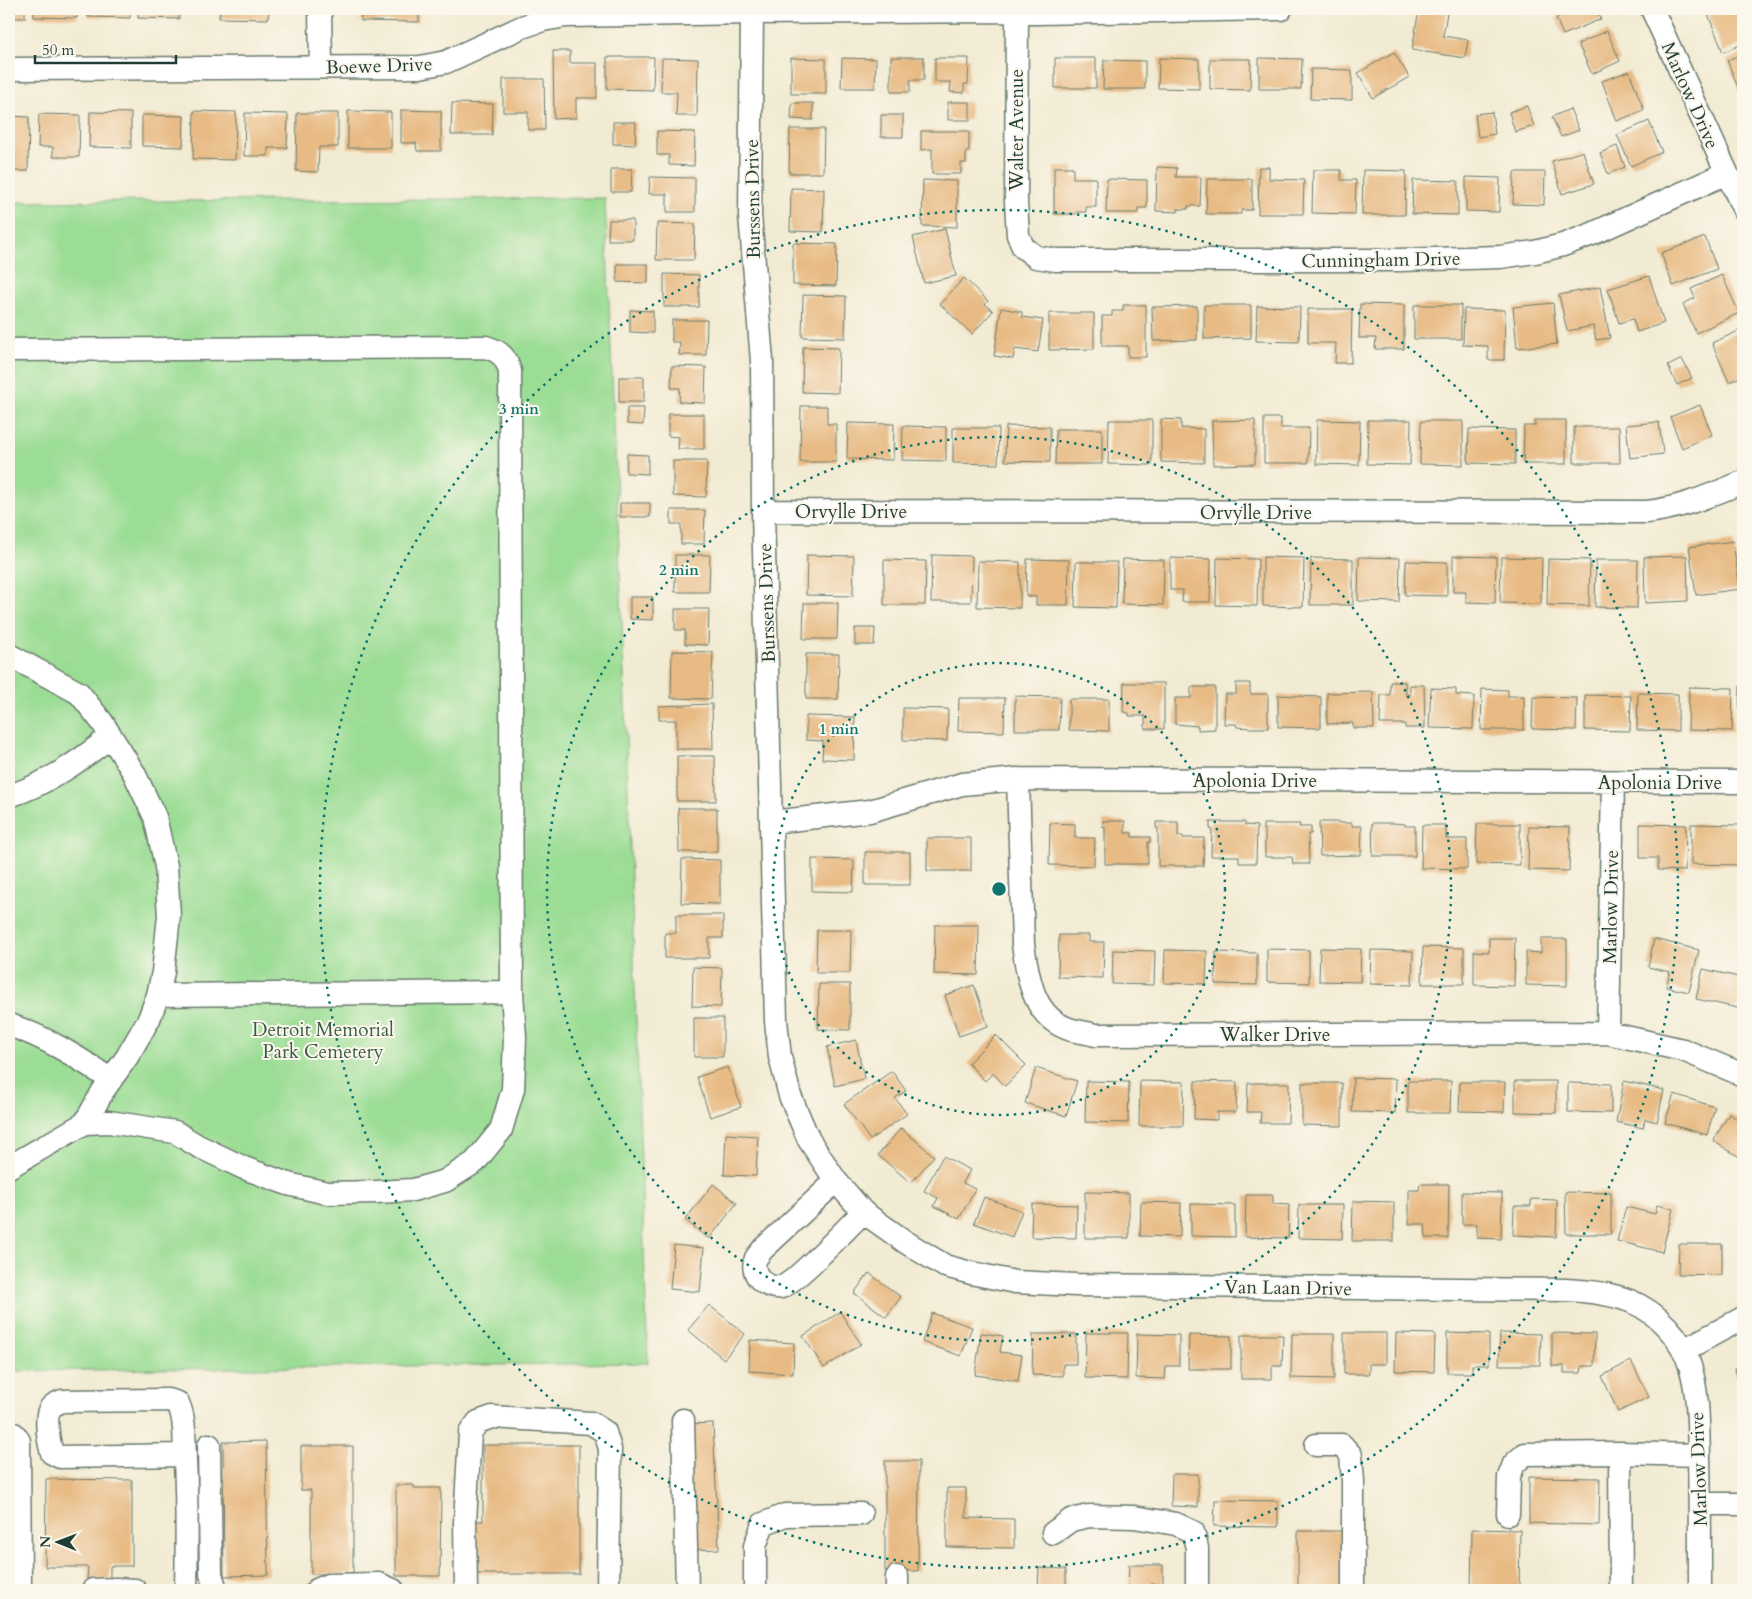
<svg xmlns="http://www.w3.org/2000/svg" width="1752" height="1599" viewBox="0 0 1752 1599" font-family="Cardo,serif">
<rect width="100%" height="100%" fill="#fbf7ec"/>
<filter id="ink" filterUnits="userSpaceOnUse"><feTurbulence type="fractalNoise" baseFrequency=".02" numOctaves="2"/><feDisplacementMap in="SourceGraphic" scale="10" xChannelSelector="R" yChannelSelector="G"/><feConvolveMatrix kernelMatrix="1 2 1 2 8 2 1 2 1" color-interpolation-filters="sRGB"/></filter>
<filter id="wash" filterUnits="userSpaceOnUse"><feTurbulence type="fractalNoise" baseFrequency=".0096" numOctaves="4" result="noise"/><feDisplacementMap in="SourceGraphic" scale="20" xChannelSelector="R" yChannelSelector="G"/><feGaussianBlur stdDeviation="1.12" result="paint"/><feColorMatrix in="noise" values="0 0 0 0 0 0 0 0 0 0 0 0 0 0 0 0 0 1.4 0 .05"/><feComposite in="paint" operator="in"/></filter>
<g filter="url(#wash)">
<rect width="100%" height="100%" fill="#f2ebd3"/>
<path fill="#9bdd94" stroke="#5d8d64" d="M605 198 623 648 648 1363 9 1371V202Z"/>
<g id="blocks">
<path fill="#e8bb85" d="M9 9H25V18H9Z
M34 9H78L77 18 34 17Z
M88 9H130V18L88 17Z
M138 9H179V19L138 18Z
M220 9H269L268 19 219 18Z
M361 9H419V22L361 21Z
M1419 9 1447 13 1443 36 1468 40 1465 58 1412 50Z
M1561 9H1597L1601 19 1563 35 1556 18 1563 15Z
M1714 9H1743V44L1723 52 1707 12Z
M1607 31 1620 61 1592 74 1578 44Z
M553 51H570V63H597V98H576V118L554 119Z
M1394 52 1409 77 1373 98 1358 73Z
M1743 54V100L1727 60Z
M607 57H654L653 90 607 89Z
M891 57H924V80H910V92H891Z
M662 58 698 59 697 116H676L677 92H661Z
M791 58 826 59V94H791Z
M842 58 876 59 875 88H841Z
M935 58H969L968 84H964V93L950 92 951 82H935Z
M1055 58H1096V88H1055Z
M1159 58 1199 59V89L1158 88Z
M1259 58 1302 59 1301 89H1259Z
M1210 59H1251L1250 90 1210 89Z
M1104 60 1145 61V89H1103Z
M1311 69 1352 70V100L1310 99Z
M1629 71 1644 110 1617 121 1602 81Z
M503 79H544L545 130H528V112H503Z
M948 102H970V120H948Z
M452 103 493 104 492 135H451Z
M792 103H813V120L791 119Z
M1527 106 1534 126 1515 132 1509 112Z
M1570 109 1579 130 1561 137 1552 117Z
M401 110 441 111V151H417L416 143H401Z
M194 111 236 112 235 160 193 159Z
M348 111 391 112V148H348Z
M90 112 131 113V148L89 147Z
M1492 112 1495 134 1478 137 1475 114Z
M245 113 288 114 287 148H268V156H244Z
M297 113H338V147H319L318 172 296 171Z
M39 114 80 115 79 157H53V147H38Z
M142 115 184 116 183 147 142 146Z
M881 115H903V137H881Z
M9 116 29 117 28 171H9Z
M1649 121 1662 152 1631 166 1617 135Z
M613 122H636L635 145 613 144Z
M790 129H824L823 173H789Z
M657 131 695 132 694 166 669 165V155H657Z
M921 131H969V152L966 151V163H961V174H932V149L921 150Z
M1617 146 1625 167 1608 174 1600 153Z
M1583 151 1594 184 1562 194 1552 161Z
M1054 167H1073V178H1096V207H1086V212H1076V214H1054Z
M1157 167 1177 168 1176 177H1201L1200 206H1188V209H1178V212L1156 211Z
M1259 167H1269V179L1304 180 1303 214H1258Z
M611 169H632L631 192H611Z
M1313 170H1341V180H1356L1355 214 1312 213Z
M1363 170 1406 171 1405 215H1362Z
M1514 172H1545L1544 205 1513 204Z
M650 177 695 178V212H667V194H649Z
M1466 177 1500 178 1499 212 1466 211Z
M1107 179 1147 180V208H1138V213H1106Z
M1207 179H1252V210H1241V214H1206Z
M923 180 957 181V227L922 226Z
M1413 180 1458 181V215L1412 214Z
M791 188 824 189 823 232 790 231Z
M609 220H633V240H608Z
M657 223 695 224 694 260H656Z
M945 229 956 276 924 283 913 237Z
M1705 237 1717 269 1673 286 1661 253Z
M793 243 837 244 836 286 793 285Z
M617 264H648V283L617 282Z
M664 274 699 275V307H664Z
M1722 275 1739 313 1696 333 1683 304 1695 298 1691 289Z
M1649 276 1664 323 1637 332 1633 319 1619 323 1608 289Z
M964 278 988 301 985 304 993 311 972 334 940 304Z
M1600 287 1610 338 1596 340 1593 326 1567 331 1559 295Z
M803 295 846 296 845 338 802 337Z
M1553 303 1557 344 1517 348 1513 307Z
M1360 304 1404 305V349H1375L1376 338H1359Z
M1123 305H1146V357H1128V346H1102V316H1112V311H1123Z
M1204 305H1251V338L1204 339Z
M1414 305H1461V339H1414Z
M1197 306V340L1153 341 1152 307Z
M1257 306 1300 307 1299 342 1256 341Z
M1001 308 1022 312V317L1043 320 1038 352 1015 349 1013 359 994 356Z
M1308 309H1352L1351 363H1335L1336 343H1308Z
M1464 309 1505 310 1504 360H1488V346L1463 345Z
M630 310 653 311V333L630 332Z
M1049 313H1094V349L1049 350Z
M672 320H707L706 355H679L680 342H672Z
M1743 329V376L1729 382 1712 343Z
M803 347 839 348 838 393 802 392Z
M1682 359 1692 378 1677 385 1668 366Z
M672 366 706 367 705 403 679 402 680 388H671Z
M619 377H644V402H619Z
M1700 405 1712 435 1682 448 1670 417Z
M801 406H827V424H836V462H800Z
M627 408H644L643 425 627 424Z
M668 414H704V449H678L679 437 668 436Z
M1264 418H1281V428H1309L1308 463H1264Z
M1161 419 1181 420V428L1204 429V463L1161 462Z
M1109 420H1152V465L1108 464Z
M1255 420V464L1213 465 1212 421Z
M1317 420 1360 421 1359 465 1316 464Z
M1368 420H1411L1410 465 1367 464Z
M1535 420H1566V464H1523L1524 426H1535Z
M1421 421H1463V465L1420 464Z
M1659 422 1663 454 1630 458 1626 425Z
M848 423 894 424 893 460 847 459Z
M903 426 946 427V461L902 460Z
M1006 426 1050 427V462L1005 461Z
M1574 427H1619L1620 463H1574Z
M953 428H999L998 464 953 463Z
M1056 429H1102V464H1055Z
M1469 429 1515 430V464L1468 463Z
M627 454 648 455V474L626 473Z
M673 461H707L706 497 673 496Z
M620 503H650V517H620Z
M671 510H705L704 544H681V524H671Z
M1733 541 1740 589 1696 595 1689 547Z
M675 555H710L709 592H675Z
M807 555 854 556 853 596 806 595Z
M932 555 972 556 971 602H931Z
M1453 556 1496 557 1495 603 1466 602V592H1453Z
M1687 556 1688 601 1645 603 1644 557Z
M1263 557 1304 558 1303 607 1263 606Z
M1359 557 1400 558 1399 602 1358 601Z
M1501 557 1542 558 1541 604 1500 603Z
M1170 558 1211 559 1210 602H1182L1183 590H1170Z
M1217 558 1258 559 1257 606 1216 605Z
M1311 558 1353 559V605H1310Z
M1027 559 1069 560 1068 605H1036V597L1026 596Z
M1123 559 1164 560 1163 605 1122 604Z
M1548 559 1590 560 1589 606 1547 605Z
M884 560 926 561 925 605H884Z
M1596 560H1638L1637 608 1595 607Z
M978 561 1020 562V608L977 607Z
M1406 561 1447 562V596L1405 595Z
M1076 562H1117L1116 608 1075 607Z
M630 597H653V620L630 619Z
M804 603H838L837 639H803Z
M675 609H709L708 645 685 644V630H675Z
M855 628H875L874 645H855Z
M672 651 713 652 711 699 671 698Z
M806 654H839L838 699H806Z
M1390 682H1405L1406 695H1410V685H1424L1425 728H1405V724H1380L1381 695H1390Z
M1124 683H1164V729H1145V716H1129V713L1123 712Z
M1236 683H1250V694H1268V728H1250L1237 727 1236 724H1224L1225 694H1236Z
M1740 686H1743V732H1739Z
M1191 687H1215V729L1198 730V726L1175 724V698H1191Z
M1689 687 1733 688 1732 731 1688 730Z
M1431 688 1456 689V695L1474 696 1473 729 1429 728Z
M1482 689 1508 690V696H1524V730H1481Z
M1373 692 1374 728H1353V723L1327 724V693Z
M1638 693 1678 694V731L1637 730Z
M1278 695 1321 697V728L1278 727Z
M1585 695 1631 696 1630 731 1585 730Z
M1015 696 1060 697 1059 730H1015Z
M1533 697 1577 698 1576 730 1532 729Z
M959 698H1005L1004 732 958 731Z
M1069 699H1109V731L1069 730Z
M712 704 713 749H676V720H659V706Z
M903 708 948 709 947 741 903 740Z
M806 716 855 717 854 760 822 759 823 741 806 740Z
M677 756H715L716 801H677Z
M678 808H717V852H679Z
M1103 821H1125V833H1132V837H1150V842H1148V864H1105V827H1103Z
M1156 822H1178V836H1183V838H1204L1203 866H1158V828H1156Z
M1210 822H1245V825L1257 826 1256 863H1239V856H1211L1212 829H1210Z
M1319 822H1339V823H1352V826H1362L1361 855 1320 856Z
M1050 823 1075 824V838H1095L1094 866 1049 865Z
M1372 823H1393L1405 824V826H1415V856H1373Z
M1263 824H1300L1299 827H1311V834H1308L1309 864H1293L1292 857H1265V830H1263Z
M1477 824H1520V865L1476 864Z
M1640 824 1686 825 1685 871 1658 870V858H1640Z
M1691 824 1740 825 1739 865 1691 864Z
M1422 825H1446V839H1467V869L1421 868Z
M1529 826 1570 827 1569 871 1528 870Z
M927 838H971V871H927Z
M865 852H910V885H865Z
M682 859 720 860V904L681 903Z
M812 859 854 860 853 892 812 891Z
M676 915H723V938H709V958H665V933H676Z
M935 925H979L978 975 934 974Z
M817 930H851L850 973H816Z
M1059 935H1089V942H1104L1103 978 1058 977Z
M1489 938H1515L1514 986 1474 985V951L1489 952Z
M1541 939H1567V986L1526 985V952L1541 953Z
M1654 939 1699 950 1689 992 1666 987 1670 972 1648 967Z
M1423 947 1464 948V984H1422Z
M1320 948 1361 949 1360 982 1319 981Z
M1267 949 1309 950V983L1267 982Z
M1113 950 1155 951 1154 985 1112 984Z
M1165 950 1207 951 1206 984 1164 983Z
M1371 950 1413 951 1412 985 1370 984Z
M1216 952 1257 953V985L1215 984Z
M693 967 722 968 721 1007 692 1006Z
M1703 969 1743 978 1738 1008 1696 999Z
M819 984H850V1030L818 1029Z
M974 985 988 1026 959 1036 945 995Z
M694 1018H723V1057H694Z
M996 1035 1026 1065 1005 1086 993 1073 985 1081 968 1063Z
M856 1040 864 1079 835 1086 827 1047Z
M728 1067 741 1107 710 1117 697 1077Z
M1036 1068 1077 1081 1066 1116 1025 1103Z
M892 1071 906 1091 895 1098 907 1114 870 1140 844 1104Z
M1353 1078 1396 1079 1395 1113 1352 1112Z
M1086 1081 1129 1082 1128 1123 1085 1122Z
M1140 1081 1184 1082 1183 1126H1139Z
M1195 1081 1237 1082 1236 1112H1217V1120L1194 1119Z
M1408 1081H1451L1450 1113H1408Z
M1515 1081H1556V1113L1515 1112Z
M1624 1081 1664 1090 1657 1122 1645 1119 1643 1128 1616 1122Z
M1460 1082H1505L1504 1112 1459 1111Z
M1248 1083H1289L1288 1123H1260L1261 1112H1247Z
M1302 1083H1342V1126L1302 1125Z
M1568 1083 1611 1084V1113L1568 1112Z
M1674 1094 1715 1107 1707 1135 1665 1123Z
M1729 1114 1743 1122V1159L1713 1141Z
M901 1128 934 1156 911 1183 878 1155Z
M726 1134 758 1136 756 1176 724 1175Z
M943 1156 970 1170 963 1183 975 1189 959 1219 934 1206 938 1198 924 1191Z
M713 1184 737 1203 709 1239 685 1220Z
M1420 1184H1449L1448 1238H1426L1425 1224H1409V1190H1419Z
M1085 1192 1129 1193V1238H1085Z
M1462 1192 1502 1193 1501 1239 1477 1238V1224H1462Z
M1565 1192 1611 1193V1234H1566Z
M1246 1195H1273V1204L1289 1205 1288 1238 1245 1237Z
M984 1197 1022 1211 1012 1237 974 1223Z
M1531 1199 1557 1200 1556 1237 1513 1235 1514 1206H1531Z
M1353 1201 1394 1202V1241H1352Z
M1141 1202 1181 1203 1180 1237 1140 1236Z
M1032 1204 1077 1205 1076 1238 1031 1237Z
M1191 1204 1235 1205V1237L1191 1236Z
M1299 1205H1343L1342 1239 1298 1238Z
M1657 1205 1673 1209 1662 1252 1617 1241 1626 1207 1655 1214Z
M1679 1244H1722V1275L1678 1274Z
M674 1245 704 1248 700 1292 670 1289Z
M869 1273 901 1297 886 1317 854 1293Z
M709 1305 745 1334 724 1359 688 1330Z
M840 1312 861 1344 824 1368 803 1336Z
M932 1313 972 1327 961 1356 922 1342Z
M981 1333 1003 1336 1000 1352 1022 1355 1018 1381 975 1375Z
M1086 1333H1128L1127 1379 1085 1378Z
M1344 1333H1386V1364H1369V1374H1344Z
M1396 1333 1435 1334 1434 1372 1395 1371Z
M1447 1333 1489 1334V1365H1472V1373H1447Z
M1500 1333 1541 1334 1540 1365H1499Z
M1552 1333 1595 1334 1594 1366H1582L1581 1373H1564V1366H1552Z
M1033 1334H1076V1364H1063V1376L1032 1375Z
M1137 1334 1179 1335V1366H1166L1165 1379 1136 1378Z
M1292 1334H1334V1379L1291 1378Z
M1189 1335 1231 1336V1369H1188Z
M1241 1335H1283L1282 1366H1272V1379H1241Z
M750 1340 794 1343 793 1374 749 1371Z
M1631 1361 1649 1397 1618 1412 1602 1376Z
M1743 1367V1398L1735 1369Z
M713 1423 719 1549 692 1550 687 1424Z
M266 1441 268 1575 224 1576 223 1442Z
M483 1445H579V1574H473V1521H483Z
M301 1446H353V1574H311V1490H301Z
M885 1461H919L918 1571H885Z
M1172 1474H1198V1507L1171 1506Z
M1529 1477 1600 1478 1599 1525 1529 1523Z
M46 1479 132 1480V1566H110V1579H87L88 1567H45Z
M396 1485H414V1488H441L440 1576H396Z
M947 1488H966V1518L1014 1519V1548L947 1547Z
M1215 1500 1278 1501V1527L1214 1526Z
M1472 1529 1520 1530 1519 1590H1471Z
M1298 1531H1342V1590H1298Z
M1129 1565H1163V1584H1150V1590H1128Z
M1039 1568 1066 1569V1589L1038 1588Z"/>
</g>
</g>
<g filter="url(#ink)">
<use href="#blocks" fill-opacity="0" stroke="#697a6c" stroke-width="1"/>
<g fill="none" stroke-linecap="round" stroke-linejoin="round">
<g stroke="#697a6c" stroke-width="25">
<path id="minor" d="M320 9 321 67
M1652 9 1743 208
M1017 12 1016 202 1018 235 1023 247 1036 257 1056 260H1399L1500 257 1535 252 1563 245 1592 234 1727 173
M752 13 750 215 762 361 763 511 776 1021 780 1057 790 1096 809 1140 836 1181 863 1212 907 1243 945 1266 971 1273 1015 1282 1076 1285 1566 1290C1587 1291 1610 1293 1630 1301 1657 1312 1682 1338 1690 1366 1699 1395 1698 1427 1699 1457 1700 1501 1700 1546 1700 1590
M9 69 420 67 446 62 522 27 543 20 566 16 752 13 999 11 1037 13 1281 9
M9 350 486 347C501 352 505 356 510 371L512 992 515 1037 513 1089 501 1130 475 1162 445 1181 413 1190 376 1192 327 1193 288 1184 244 1168 198 1146 175 1132 109 1122 85 1123
M763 511 1647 512C1682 508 1711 495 1743 482
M9 655 79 693 102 722 134 773 155 817 166 866 169 916 163 972 158 995 149 1019 127 1057 103 1091 85 1123 9 1167
M1018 779 1023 944C1028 978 1033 1019 1072 1030 1080 1032 1088 1033 1095 1035L1608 1033 1683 1050 1743 1075
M9 796C47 784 80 761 111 736
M772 822 870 811 962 784 1018 779 1743 782
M158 995 512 992
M9 1025C46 1037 79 1058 111 1080
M1608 1033 1613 782
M836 1181 763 1249C761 1252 758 1255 756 1258 749 1274 765 1289 781 1287 794 1284 850 1225 863 1212
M1684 1350 1743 1318
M683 1420 687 1590
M9 1433 14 1434 19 1441 20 1590
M209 1445 211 1574 216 1590
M1316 1445H1342L1351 1455 1353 1481V1590
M1620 1453 1698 1455
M185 1455 60 1457 52 1453C49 1444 45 1419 49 1411 51 1405 57 1403 62 1401L168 1400 178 1403C186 1420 184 1441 185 1460 187 1503 187 1547 186 1590
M1700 1504H1743
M1508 1514 1509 1477 1514 1464 1525 1454 1620 1453 1621 1590
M1053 1533 1071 1520 1089 1516 1134 1517 1176 1524 1193 1532 1197 1548V1590
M93 1590 116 1589 135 1590
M317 1590 328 1585 379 1584 393 1590
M466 1590 465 1522 470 1433 478 1422 492 1417 591 1423 605 1432 610 1449 608 1590
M755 1590V1546L763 1524 785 1515 861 1514
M897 1590V1577"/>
</g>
<use href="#minor" stroke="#fff" stroke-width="22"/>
</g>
</g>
<g fill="none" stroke="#0f766e" stroke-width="2.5" stroke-dasharray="2.5 5">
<circle cx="999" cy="889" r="226"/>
<circle cx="999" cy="889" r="452"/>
<circle cx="999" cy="889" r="679"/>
</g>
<g text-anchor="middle" stroke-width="4" stroke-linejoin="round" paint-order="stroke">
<g font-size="19" fill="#1f3d34" stroke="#fbf7ec">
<text transform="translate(379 65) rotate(-2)" y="7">Boewe Drive</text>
<text transform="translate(1691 95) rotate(66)" y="7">Marlow Drive</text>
<text transform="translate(1016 130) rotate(-90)" y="7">Walter Avenue</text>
<text transform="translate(752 199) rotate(-91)" y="7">Burssens Drive</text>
<text transform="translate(1381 259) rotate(-1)" y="7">Cunningham Drive</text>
<text x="851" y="518">Orvylle Drive</text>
<text x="1256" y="519">Orvylle Drive</text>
<text transform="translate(766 603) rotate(-92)" y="7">Burssens Drive</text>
<text x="1255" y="787">Apolonia Drive</text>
<text x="1660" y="789">Apolonia Drive</text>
<text transform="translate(1610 907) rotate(-89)" y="7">Marlow Drive</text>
<text x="1275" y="1041">Walker Drive</text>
<text transform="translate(1288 1287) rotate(1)" y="7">Van Laan Drive</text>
<text transform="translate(1698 1469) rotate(-92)" y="7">Marlow Drive</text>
</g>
<g font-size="19" fill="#385d47" stroke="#fbf7ec">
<text x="323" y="1036">Detroit Memorial<tspan x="323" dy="22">Park Cemetery</tspan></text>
</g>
</g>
<circle cx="999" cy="889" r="8" fill="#0f766e" stroke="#fbf7ec" stroke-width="2.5"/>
<g font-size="15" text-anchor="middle" font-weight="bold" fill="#0f766e" stroke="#fbf7ec" stroke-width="4" stroke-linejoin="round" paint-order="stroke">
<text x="519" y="414">3 min</text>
<text x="679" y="575">2 min</text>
<text x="839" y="734">1 min</text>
</g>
<rect width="1752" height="1599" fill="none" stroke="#fbf7ec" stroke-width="30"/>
<g transform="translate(58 1542) rotate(271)" stroke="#fbf7ec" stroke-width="4" paint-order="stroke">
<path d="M0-4L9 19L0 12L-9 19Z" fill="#1f3d34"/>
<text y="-8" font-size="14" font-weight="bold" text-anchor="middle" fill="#1f3d34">N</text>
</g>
<path d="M35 55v8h141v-8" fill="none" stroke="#1f3d34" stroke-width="2.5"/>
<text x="42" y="55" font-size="15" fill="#1f3d34" stroke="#fbf7ec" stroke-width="4" paint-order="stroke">50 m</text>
</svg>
